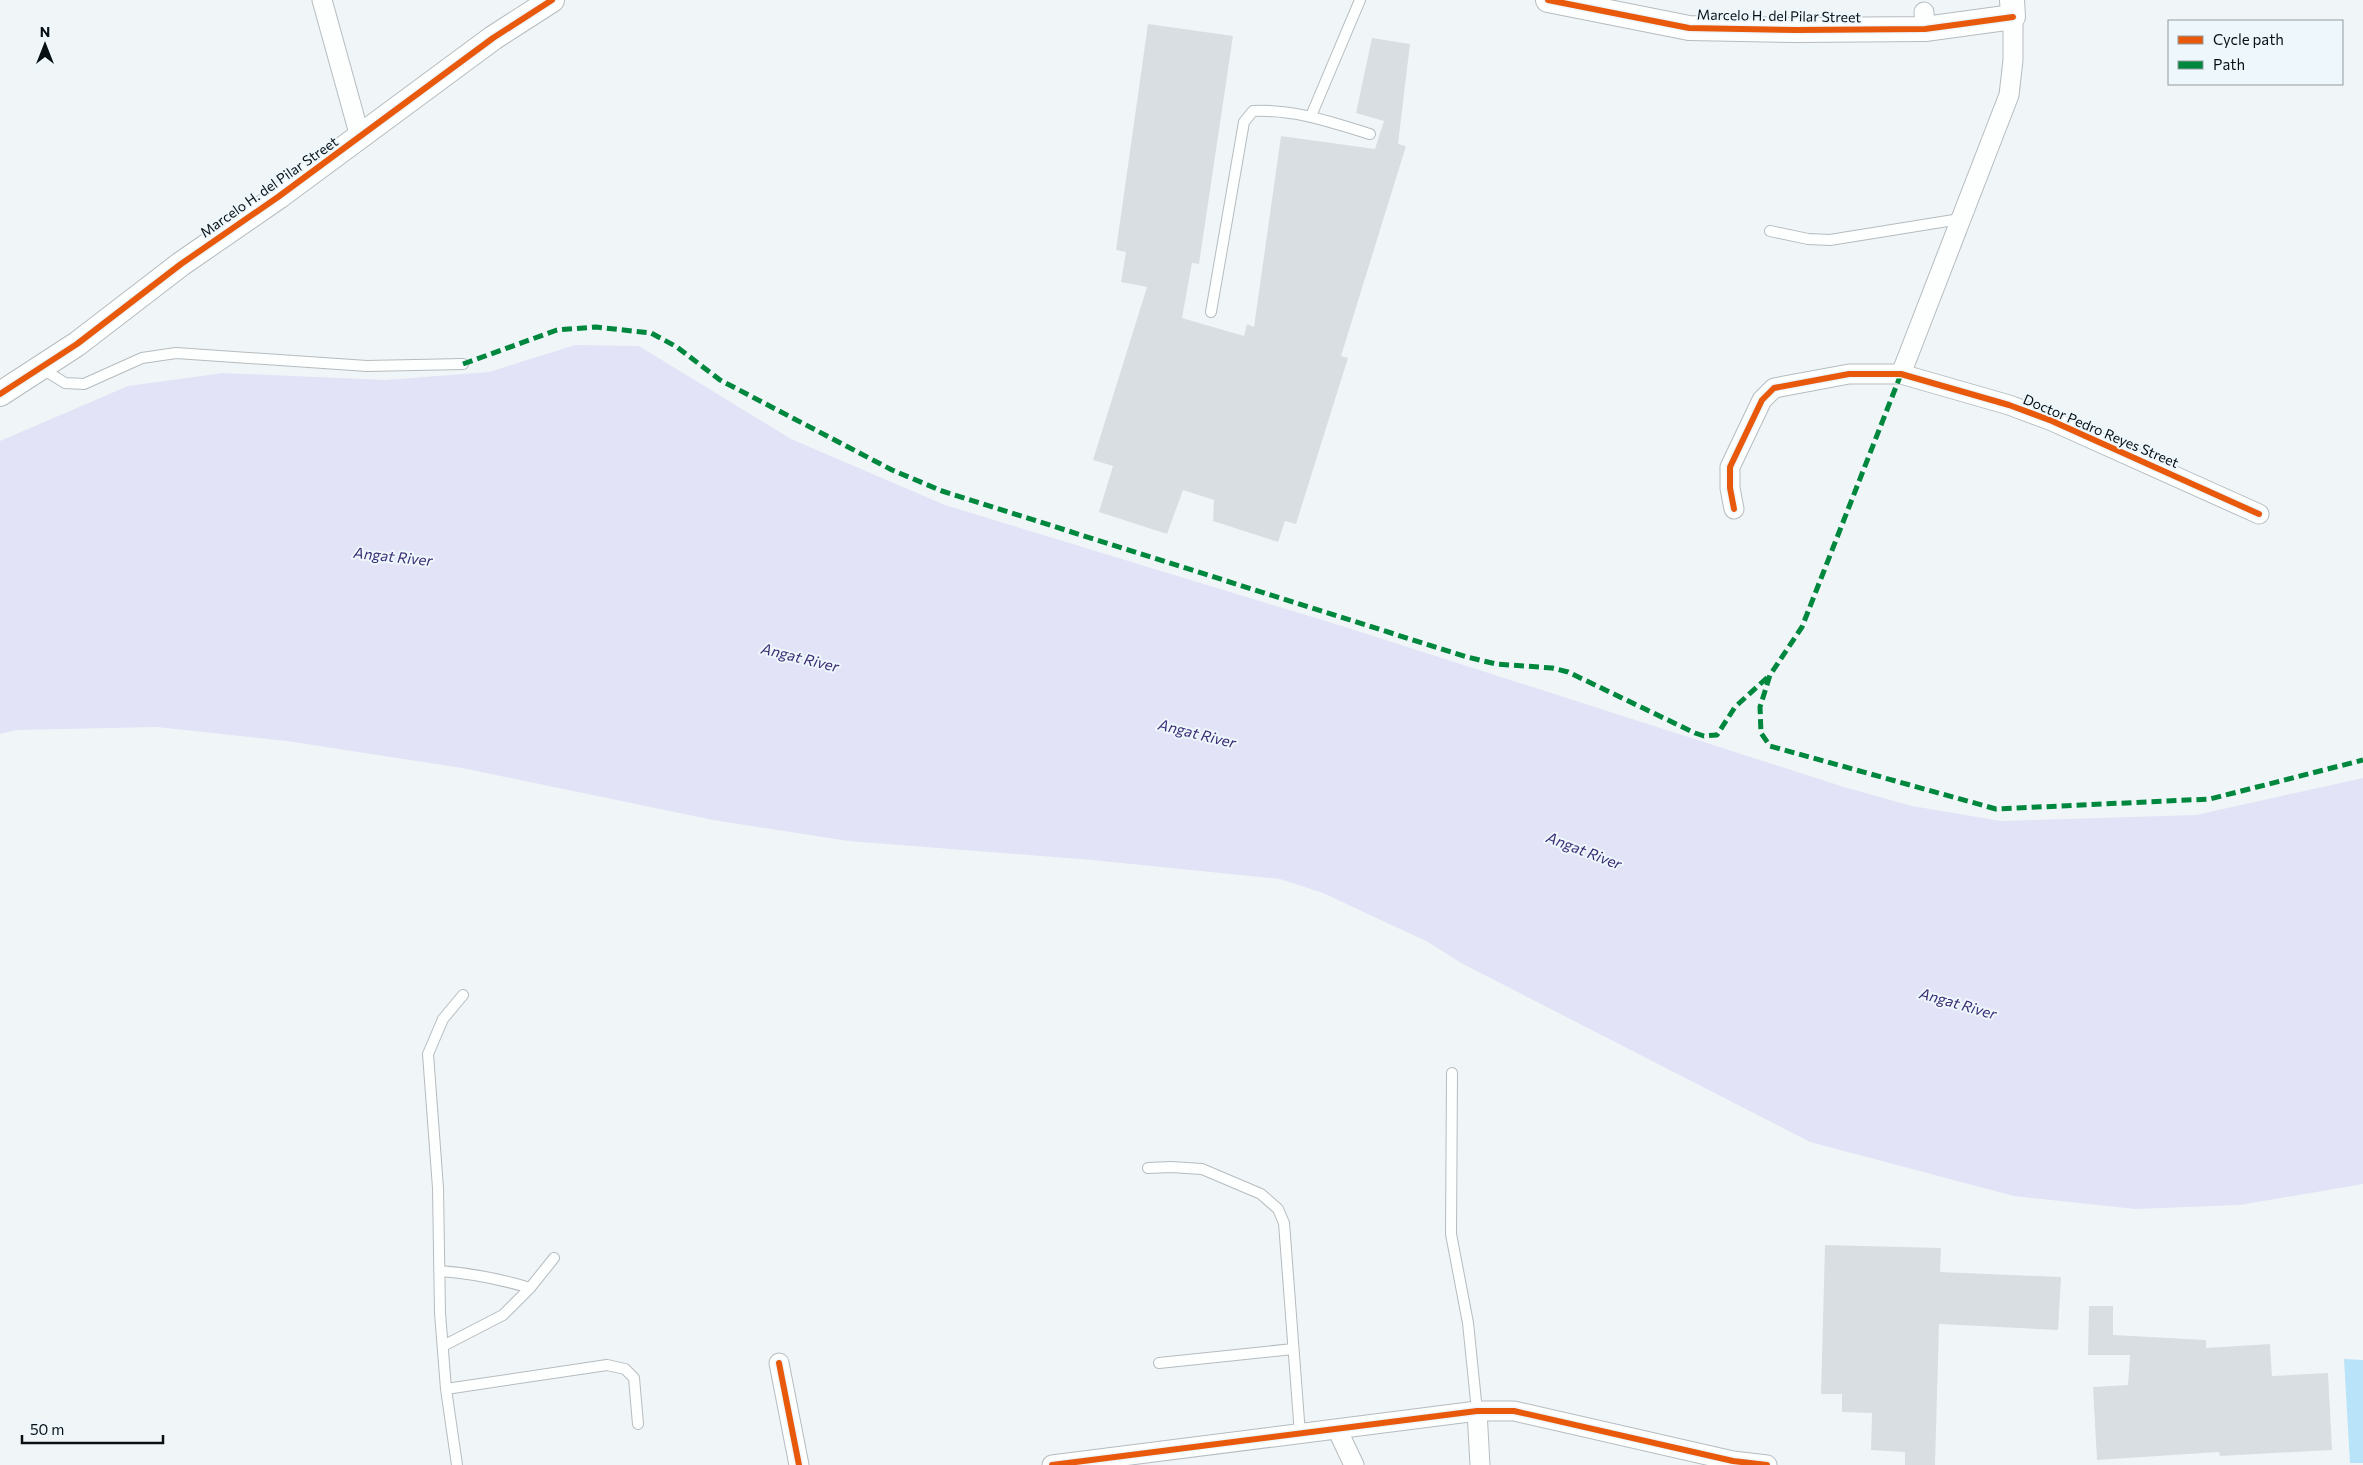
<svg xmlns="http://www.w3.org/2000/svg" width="2363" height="1465" viewBox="0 0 2363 1465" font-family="Commissioner,sans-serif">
<rect width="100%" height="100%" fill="#f0f6f8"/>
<path fill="#b8e3f8" d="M2344 1359 2363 1360V1463H2350Z"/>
<path fill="#e2e3f6" d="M575 345 639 346 791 439 945 505 1342 626 1844 787 1912 806 2001 821 2196 815 2363 778V1184L2240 1205 2135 1209 2014 1196 1810 1142 1461 963 1428 942 1323 893 1280 879 1092 860 848 841 713 820 462 768 287 741 157 727 17 730 0 734V441L128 386 223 373 385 380 489 372Z"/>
<path fill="#d9dee3" d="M1148 24 1233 36 1199 264 1192 263 1182 318 1244 336 1247 324 1254 327 1281 136 1375 149 1384 121 1356 113 1372 38 1410 44 1398 144 1406 146 1341 356 1348 358 1296 524 1285 521 1278 542 1213 521 1214 500 1183 490 1167 534 1099 512 1113 466 1093 460 1147 287 1121 282 1126 252 1116 250Z
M1825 1245 1941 1248 1940 1272 2061 1277 2058 1330 1939 1324 1935 1465H1905V1452L1871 1450 1872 1413 1842 1412V1394H1821Z
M2089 1306H2113V1335L2206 1340V1348L2270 1344 2272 1376 2328 1373 2332 1450 2220 1456 2219 1452 2097 1460 2093 1387 2128 1385 2130 1355H2088Z"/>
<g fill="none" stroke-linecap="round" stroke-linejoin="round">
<g stroke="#b5bcbf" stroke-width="12">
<path id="service" d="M1311 116 1360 0
M1770 231 1808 239 1830 240 1960 219
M1211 312 1244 122 1253 111C1294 109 1331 122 1370 134
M41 368 65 383 84 384 142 358 176 353 367 366 463 364
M1452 1073 1451 1234 1468 1323 1477 1411
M1148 1168 1171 1167 1202 1169 1261 1194 1278 1209 1284 1223 1300 1434
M439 1271C471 1273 500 1279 530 1288
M443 1346 503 1315 530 1288 554 1258
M1159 1363 1293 1349
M446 1389 607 1365 625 1369 634 1378 638 1424
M457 1465 446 1389 440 1313 438 1188 428 1054 443 1019 463 995"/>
</g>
<g stroke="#b5bcbf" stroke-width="21">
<path id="minor" d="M322 0 360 137
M1924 12 1925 29
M1901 374 2009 95 2013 60V17
M1734 509 1730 488V467L1762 400 1774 388 1849 374H1901L2009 405 2052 421 2259 514
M779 1363 799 1465
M1477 1411 1480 1465
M1337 1429 1354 1465
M1052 1465 1477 1411H1514L1733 1461 1767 1465"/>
</g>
<g stroke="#b5bcbf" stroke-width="26">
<path id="tertiary" d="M1548 0 1689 28 1797 30 1925 29 2013 17 2012 0
M0 394 77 344 181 264 278 197 493 38 552 0"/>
</g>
<use href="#service" stroke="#fdfefe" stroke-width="10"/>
<use href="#minor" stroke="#fdfefe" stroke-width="19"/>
<use href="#tertiary" stroke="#fdfefe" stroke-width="24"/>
<path stroke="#00873e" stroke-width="5" stroke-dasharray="10 5" stroke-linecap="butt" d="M463 364 557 330 596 327 651 333 677 347 720 380 892 470 942 491 1467 657 1496 664 1552 668 1568 672 1695 733 1704 736 1717 735 1735 707 1770 675
M1901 374 1802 627 1770 675 1760 707 1761 733 1770 746 1996 809 2210 799 2363 760"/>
<g stroke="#edf7fc" stroke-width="9">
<path id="cycleway" d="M1548 0 1689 28 1797 30 1925 29 2013 17
M0 394 77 344 181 264 278 197 493 38 552 0
M1734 509 1730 488V467L1762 400 1774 388 1849 374H1901L2009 405 2052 421 2259 514
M779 1363 799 1465
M1052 1465 1477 1411H1514L1733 1461 1767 1465"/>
</g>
<use href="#cycleway" stroke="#e8590c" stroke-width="6"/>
</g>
<g text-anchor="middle" stroke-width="4" stroke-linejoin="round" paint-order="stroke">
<g font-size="14" fill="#081014" stroke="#edf7fc">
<text transform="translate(1779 16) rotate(1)" y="5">Marcelo H. del Pilar Street</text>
<text transform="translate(269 187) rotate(-35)" y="5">Marcelo H. del Pilar Street</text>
<text transform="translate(2101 431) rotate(23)" y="5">Doctor Pedro Reyes Street</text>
</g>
<g font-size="15" font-style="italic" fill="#3a2c75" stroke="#edf7fc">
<text transform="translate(393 557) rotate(6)" y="5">Angat River</text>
<text transform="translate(800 658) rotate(14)" y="5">Angat River</text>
<text transform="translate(1197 734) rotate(14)" y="5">Angat River</text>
<text transform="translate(1584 851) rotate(21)" y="5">Angat River</text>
<text transform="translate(1958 1004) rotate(16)" y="5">Angat River</text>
</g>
</g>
<rect x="2168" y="20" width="175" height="65" fill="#edf7fc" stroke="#919b9f"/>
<rect x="2178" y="36" width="25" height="8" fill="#e8590c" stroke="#919b9f"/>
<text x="2213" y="45" font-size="15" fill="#081014">Cycle path</text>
<rect x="2178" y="61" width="25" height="8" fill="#00873e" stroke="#919b9f"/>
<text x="2213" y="70" font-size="15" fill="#081014">Path</text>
<g transform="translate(45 45)" stroke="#edf7fc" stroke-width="4" paint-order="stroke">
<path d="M0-4L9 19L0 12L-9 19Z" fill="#081014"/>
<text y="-8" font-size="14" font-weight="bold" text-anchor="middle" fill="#081014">N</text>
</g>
<path d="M22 1435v8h141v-8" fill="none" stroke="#081014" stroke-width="2.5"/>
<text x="30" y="1435" font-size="15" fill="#081014" stroke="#edf7fc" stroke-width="4" paint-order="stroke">50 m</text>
</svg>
